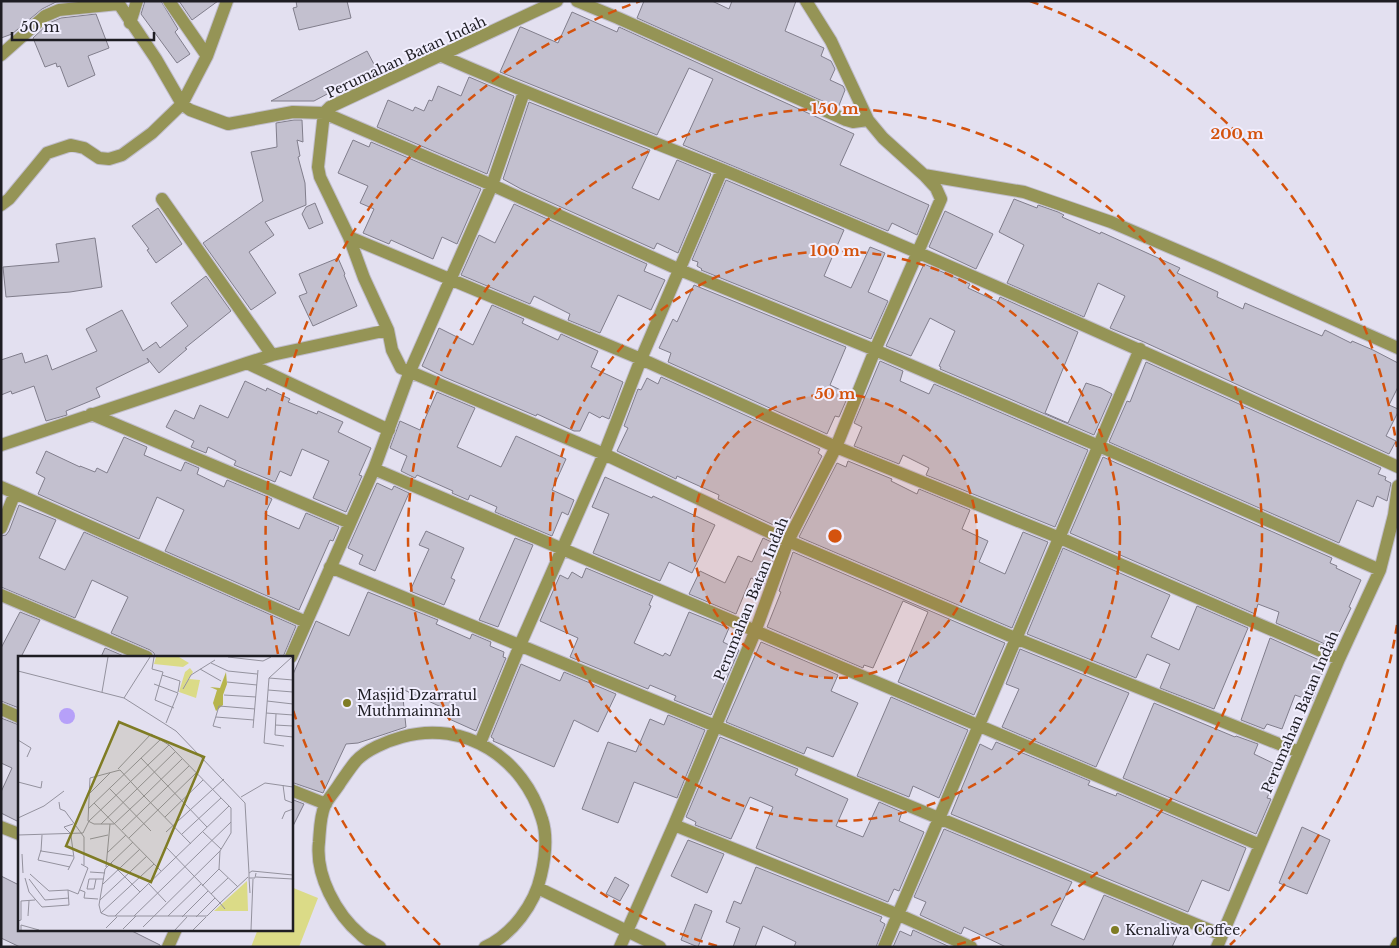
<svg xmlns="http://www.w3.org/2000/svg" width="1399" height="948" viewBox="0 0 1399 948" font-family="'Libre Baskerville',serif">
<rect width="100%" height="100%" fill="#e3e0f0"/>
<path fill="#dbdb87" d="M291 887 318 898 299 947H251L258 929H291Z"/>
<path fill="#c3c0cf" stroke="#817e8c" d="M1 1H65L56 2 42 9 12 34 1 38Z
M145 1H161L178 29 175 32 190 54 177 63 141 14Z
M179 1H218L192 20Z
M296 1H347L351 18 299 30 293 8 297 7Z
M644 1H712L729 9 732 1H796L785 31 824 48 821 56 831 61 835 69 830 80 843 86 845 90 838 108 637 18Z
M572 12 617 32 619 27 854 134 840 165 929 205 917 235 892 223 888 231 683 145 713 79 689 68 657 135 500 72 520 27H521L558 43Z
M96 14 109 48 88 56 95 75 68 87 60 66 57 67 56 63 45 67 33 38 49 23 61 18Z
M367 51 376 68 314 101H271Z
M469 77 514 96 487 174 377 127 388 100 413 111 415 107 424 111 429 100 432 101 438 86 461 96Z
M529 102 650 150 632 188 659 200 677 160 711 174 678 253 657 243 654 249 521 189 503 179Z
M294 120H302L303 142 297 140 300 156 298 157 305 183 306 205 265 222 274 235 249 252 276 293 251 310 203 243 263 201 251 152 277 147 276 123Z
M353 140 369 147 371 142 481 189 457 244 442 237 433 259 391 240 389 244 363 233 374 209 360 203 368 186 338 173Z
M726 180 844 230 824 276 851 288 870 247 885 253 868 292 888 301 871 339 701 270 702 269 697 266 698 262 692 260Z
M1014 199 1037 208 1038 205 1058 212 1064 215 1062 217 1100 234 1101 232 1180 268 1177 273 1218 292 1217 297 1243 309 1245 303 1322 336 1325 330 1351 343 1352 341 1373 350 1398 363V387L1389 405 1398 409V412L1386 436 1396 441 1389 454 1144 342 1110 328 1125 296 1098 283 1084 317 1007 283 1024 245 999 232Z
M315 203 323 223 309 229 302 214 306 207Z
M514 204 647 264 644 271 665 280 651 310 618 295 600 333 568 320 570 314 534 296 530 304 461 275 479 235 495 243Z
M158 208 182 244 156 263 147 250 149 249 132 226Z
M945 211 993 234 976 269 929 247Z
M95 238 102 287 70 292 6 297 3 267 59 262 56 244Z
M338 258 345 274 344 275 357 306 313 326 299 296 307 293 299 274Z
M924 264 970 284 968 288 998 302 1000 297 1078 332 1045 413 1068 423 1086 383 1101 388 1112 394 1094 435 940 369 941 367 939 366 955 331 930 318 911 356 886 346Z
M206 276 231 311 185 348 187 349 159 373 147 358 149 362 96 388 100 397 66 411 67 415 46 421 34 386 12 394 11 391 1 395V360L22 353 25 363 47 355 52 370 97 351 86 329 122 310 143 351 156 342 160 348 188 326 171 303Z
M694 285 846 347 830 385 849 394 839 417 835 416 827 434 668 362 671 353 659 348 673 319 677 322Z
M492 305 524 319 522 323 558 340 561 334 598 351 591 367 623 382 609 419 602 416 600 418 589 412 580 431H574L537 414 536 416 444 377 422 366 439 328 473 345Z
M880 361 903 371 900 381 929 394 934 384 1088 450 1055 527 926 475 929 468 903 455 899 464 854 446 862 427 854 423Z
M1146 362 1381 468 1378 474 1386 477 1385 480 1391 483 1387 501 1377 496 1373 507 1357 500 1339 543 1109 442 1127 401 1130 402Z
M661 377 820 449 818 453 822 456 784 530 718 499 719 495 677 476 676 479 617 451 628 428 624 426 638 389 641 390 647 378 658 384Z
M245 381 266 391 267 388 290 399 288 402 317 414 318 411 343 422 338 432 371 448 359 475 362 476 346 512 313 498 329 461 302 449 291 476 280 471 275 482 234 465 236 461 208 447 206 453 191 447 194 441 166 427 175 410 194 419 200 405 228 418Z
M437 392 475 408 457 447 501 467 516 436 566 459 552 490 574 500 568 515 562 512 552 536 495 512 497 507 470 495 468 500 452 493 453 491 417 475 415 478 401 471 407 456 390 448 400 421 420 430Z
M124 437 147 447 144 455 181 471 185 462 199 468 197 474 224 487 227 480 268 497 272 499 265 514 299 529 306 513 339 527 333 541 330 540 299 610 165 551 184 510 157 497 139 539 38 494 45 478 36 473 46 451 80 467V466L95 472 97 468 107 473Z
M1103 457 1332 558 1330 563 1337 566 1336 568 1361 580 1349 607 1351 608 1332 647 1276 623 1279 612 1258 604 1255 614 1070 533Z
M848 461 892 479 891 481 917 494 919 489 970 510 962 529 988 541 979 562 1005 574 1023 532 1048 542 1012 628 799 537 837 463 846 467Z
M605 477 652 498 653 496 715 525 692 573 669 562 660 581 593 553 609 514 592 507Z
M377 483 392 490 394 486 409 493 375 571 359 564 363 555 348 548Z
M19 505 56 520 39 558 65 570 84 532 296 626 283 657H155L154 653 150 650 111 633 128 597 92 580 75 618 1 587V536L6 535 9 531Z
M426 531 464 548 451 578 455 580 444 605 410 591 429 549 419 545Z
M515 538 533 545 498 627 479 620Z
M763 538 778 545 764 584 751 578 736 614 689 594 700 571 725 583 738 556 752 562Z
M1063 548 1170 595 1151 637 1179 650 1197 606 1248 628 1214 709 1160 688 1170 664 1147 654 1136 678 1027 634Z
M793 552 1005 643 974 715 898 682 928 612 903 601 873 668 864 665 863 668 767 627 781 592 779 591Z
M586 568 653 596 649 605 651 606 634 643 663 656 665 653 670 656 689 612 729 628 723 642 739 650 711 715 674 700 676 696 650 685 648 689 570 657 578 638 540 621 560 575 568 579 572 572 582 578Z
M368 592 438 620 436 624 470 639 472 634 491 642 490 646 504 652 503 657 506 658 476 731 447 718 450 711 402 689 406 727 358 743 346 744 323 793 291 782V679L316 621 349 636Z
M20 612 40 620 21 657H19V708L1 701V648Z
M1270 638 1326 663 1312 701 1295 695 1282 729 1267 724 1264 729 1241 720Z
M761 642 838 675 831 691 858 703 833 757 807 747 804 754 726 722Z
M105 648 126 657H101Z
M1020 649 1129 693 1096 767 1002 727 1019 689 1006 684Z
M521 664 560 681 564 672 616 694 598 732 574 720 554 767 493 741 494 739 491 737Z
M891 697 968 730 939 798 913 786 909 797 857 776Z
M1154 703 1235 737 1236 736 1258 744 1254 754 1281 767 1267 798 1271 799 1256 834 1123 778Z
M668 715 705 730 677 798 634 782 618 823 582 809 608 742 636 752 650 719 664 725Z
M1 718 19 725V822L1 813V792L12 768 1 763Z
M720 737 798 769 795 775 848 799 836 826 863 837 879 802 902 812 899 821 924 832 899 891 894 889 888 902 756 848 773 807 750 797 731 839 695 825 696 822 686 817Z
M996 742 1090 781 1088 785 1116 796 1117 793 1246 848 1229 891 1202 880 1188 912 951 814 980 744 992 750Z
M291 799 304 804 291 830Z
M1302 827 1330 840 1307 894 1279 883Z
M944 829 1072 882 1051 925 1084 940 1104 895 1181 927 1172 947H1006L964 927 961 934 920 915 926 902 914 897Z
M688 840 724 854 707 893 671 876Z
M756 867 882 917 880 921 885 924 876 947H794L796 942 763 926 755 947H733L740 928 726 922 734 901 741 904Z
M1 876 19 885V929H128L160 945V947H20L1 938Z
M615 877 629 885 620 901 606 894Z
M695 904 712 911 698 947 681 940Z
M913 930 950 947H893L900 931 911 936Z"/>
<g fill="none" stroke-linecap="round" stroke-linejoin="round">
<g stroke="#c0bdcb" stroke-width="14">
<path id="minor" d="M117 1 156 59 182 104 190 110 228 124 293 112 324 113 492 185 680 270 875 350 1099 446 1380 570
M169 1 207 56
M557 1 330 107 324 113 318 167 320 177 349 237 364 278 388 330 392 350 401 368 604 454 788 541 1015 638 1299 752
M577 1 618 18 846 120 853 122 868 120
M130 23 137 1
M1 55 45 16 59 10 118 4
M442 56C534 97 629 132 723 170 950 264 1174 365 1398 467
M924 175 1024 192 1111 222 1214 266 1398 348
M162 199 272 355
M1 205 9 199 47 153 71 145 84 148 99 158 109 159 122 155 152 133 182 104 207 56 227 1
M349 237 641 359 836 447 1060 538 1339 659
M247 363 389 430
M91 414 350 523
M1 445 247 363 272 355 388 330
M374 469 1260 845
M1 487 15 493 1 528
M15 493 306 622
M330 567 1222 935
M1 595 147 657
M291 657 374 469 410 371 492 185 524 92
M1 709 19 717
M480 743 520 645 604 454 641 359 722 170
M291 790 326 804
M674 825 899 915 971 947
M1 827 19 834
M538 888 660 947
M168 947 176 929
M380 947C374 943 366 940 361 935 336 914 315 875 319 842 320 830 320 816 325 805 329 797 336 790 340 783 345 776 350 768 356 761 366 750 387 741 402 737 465 719 524 759 542 819 548 837 545 858 541 875 535 904 512 935 485 947
M620 947 674 825 755 632 788 541 836 447 875 350 941 199 936 188 924 175 883 138 868 120 831 41 806 1
M884 947 1140 349
M1217 947 1339 659 1380 570 1394 515 1398 486"/>
</g>
<g stroke="#c0bdcb" stroke-width="14">
<path id="secondary" d="M1396 947 1398 943"/>
</g>
<use href="#minor" stroke="#959456" stroke-width="12"/>
<use href="#secondary" stroke="#6f6d19" stroke-width="12"/>
</g>
<circle cx="835" cy="536" r="142" fill="#d4530e" fill-opacity=".12"/>
<g fill="none" stroke="#d4530e" stroke-width="2.5" stroke-dasharray="9 6">
<circle cx="835" cy="536" r="142"/>
<circle cx="835" cy="536" r="285"/>
<path d="M717 946A427 427 0 1 1 953 946"/>
<path d="M1397 625A569 569 0 0 1 1230 945M440 945A569 569 0 0 1 292 707M278 654A569 569 0 0 1 640 1M1030 1A569 569 0 0 1 1397 447"/>
</g>
<g fill="#7f7c24" stroke="#f1eefe" stroke-width="2">
<circle cx="347" cy="703" r="5"/>
<circle cx="1115" cy="930" r="5"/>
</g>
<g text-anchor="middle" stroke-width="4" stroke-linejoin="round" paint-order="stroke">
<g font-size="14" fill="#1e1d23" stroke="#f1eefe">
<text transform="translate(406 57) rotate(-25)" y="5">Perumahan Batan Indah</text>
<text transform="translate(751 599) rotate(-68)" y="5">Perumahan Batan Indah</text>
<text transform="translate(1300 712) rotate(-67)" y="5">Perumahan Batan Indah</text>
</g>
<g font-size="14" fill="#1e1d23" stroke="#f1eefe" text-anchor="start">
<text x="357" y="700">Masjid Dzarratul<tspan x="357" dy="16">Muthmainnah</tspan></text>
<text x="1125" y="935">Kenaliwa Coffee</text>
</g>
</g>
<g transform="translate(18 656)">
<rect width="275" height="275" fill="#e3e0f0"/>
<path d="M138 1H161L171 7 165 11 136 8ZM172 12 175 16 164 33 171 23 182 24 178 42 161 36 167 16ZM229 225 230 255H196Z" fill="#dbdb87"/>
<path d="M208 16 209 28 205 39V49L198 55 195 47 199 34 192 31 202 32Z" fill="#b7b54c"/>
<path d="M41 60a8 8 0 1 1 16 0a8 8 0 1 1-16 0Z" fill="#b6a0f9"/>
<path fill="none" stroke="#94929e" stroke-width="1" d="M136 1 134 13 145 16 137 44 156 52M210 1 245 5 253 1M193 7 210 15 239 18M182 13 203 25M0 15 106 42 158 75 227 147 231 217M144 19 162 25 160 36M251 22 275 24M209 26 239 29M136 28 160 37 148 67M165 33 173 19 197 4M250 34 275 36M84 36 90 1M206 39 238 41M106 42 132 1M249 45 275 48M248 57 275 59M258 58 257 79 275 81M198 61 236 64M257 69 275 70M203 72 195 70 201 50 237 53M235 72 240 14M0 84 13 92 9 101M266 90 246 87 251 22 274 1M123 102 189 171M164 103 126 140 96 168H76L70 165 72 122 102 114 126 140 173 188M100 113 133 78 151 89 213 152V177L202 195M0 126 23 132 24 125M265 129 267 144 275 147M91 132 133 175M70 139 92 117M223 141 247 127 275 131M41 146 42 153 47 155 66 181V209M76 147 143 215M70 153 143 83M147 161 185 124M0 162 26 150 46 135M264 163 267 156 275 153M83 168 157 96M104 174 171 110M148 176 206 123M185 176 203 193M164 178 203 142M0 179 65 177 71 165 151 89M24 179 23 195 55 200M54 179 46 171 55 168M111 182 178 117M72 183 90 179M148 191 202 247 230 221M23 194 20 204 52 211M89 197 108 179M4 198 5 217M93 207 115 186M88 211 92 168M50 214 56 202 53 180M72 216 87 217M238 217 237 222H231V217L234 215 275 219M12 218 31 235 50 234 60 238 70 212 63 208M238 221 275 223M7 222 11 236 24 251 51 249 50 234M231 222 232 237M11 223 27 244 51 242M78 223 76 233H69L71 223H86M85 228 122 193M131 228 148 246M184 230 201 213M62 234 67 236 66 242 80 243M122 236 93 207 87 213 81 249 83 257 90 260H189L202 247 207 253M193 238 210 222M82 244 129 200M83 257 136 208M10 260 11 245M97 260 211 150M116 260 213 166M150 260 183 228M164 261 190 235M178 261 197 242M0 265 3 264V245L17 244M125 271 202 195 201 213 220 231M88 272 99 261M105 273 118 260M3 274V269L21 274M157 274 169 261M175 274 188 261M233 274 235 223"/>
<path fill="#7f7c24" fill-opacity="0.15" stroke="#7f7c24" stroke-width="2.5" d="M101 66 186 101 133 226 48 190Z"/>
<rect width="275" height="275" fill="none" stroke="#1e1d23" stroke-width="2.5"/>
</g>
<circle cx="835" cy="536" r="8" fill="#d4530e" stroke="#f1eefe" stroke-width="2.5"/>
<g font-size="15" text-anchor="middle" font-weight="bold" fill="#d4530e" stroke="#f1eefe" stroke-width="4" stroke-linejoin="round" paint-order="stroke">
<text x="835" y="114">150 m</text>
<text x="1237" y="139">200 m</text>
<text x="835" y="256">100 m</text>
<text x="835" y="399">50 m</text>
</g>
<rect width="1399" height="948" fill="none" stroke="#1e1d23" stroke-width="5"/>
<path d="M12 32v8h142v-8" fill="none" stroke="#1e1d23" stroke-width="2.5"/>
<text x="20" y="32" font-size="15" fill="#1e1d23" stroke="#f1eefe" stroke-width="4" paint-order="stroke">50 m</text>
</svg>
